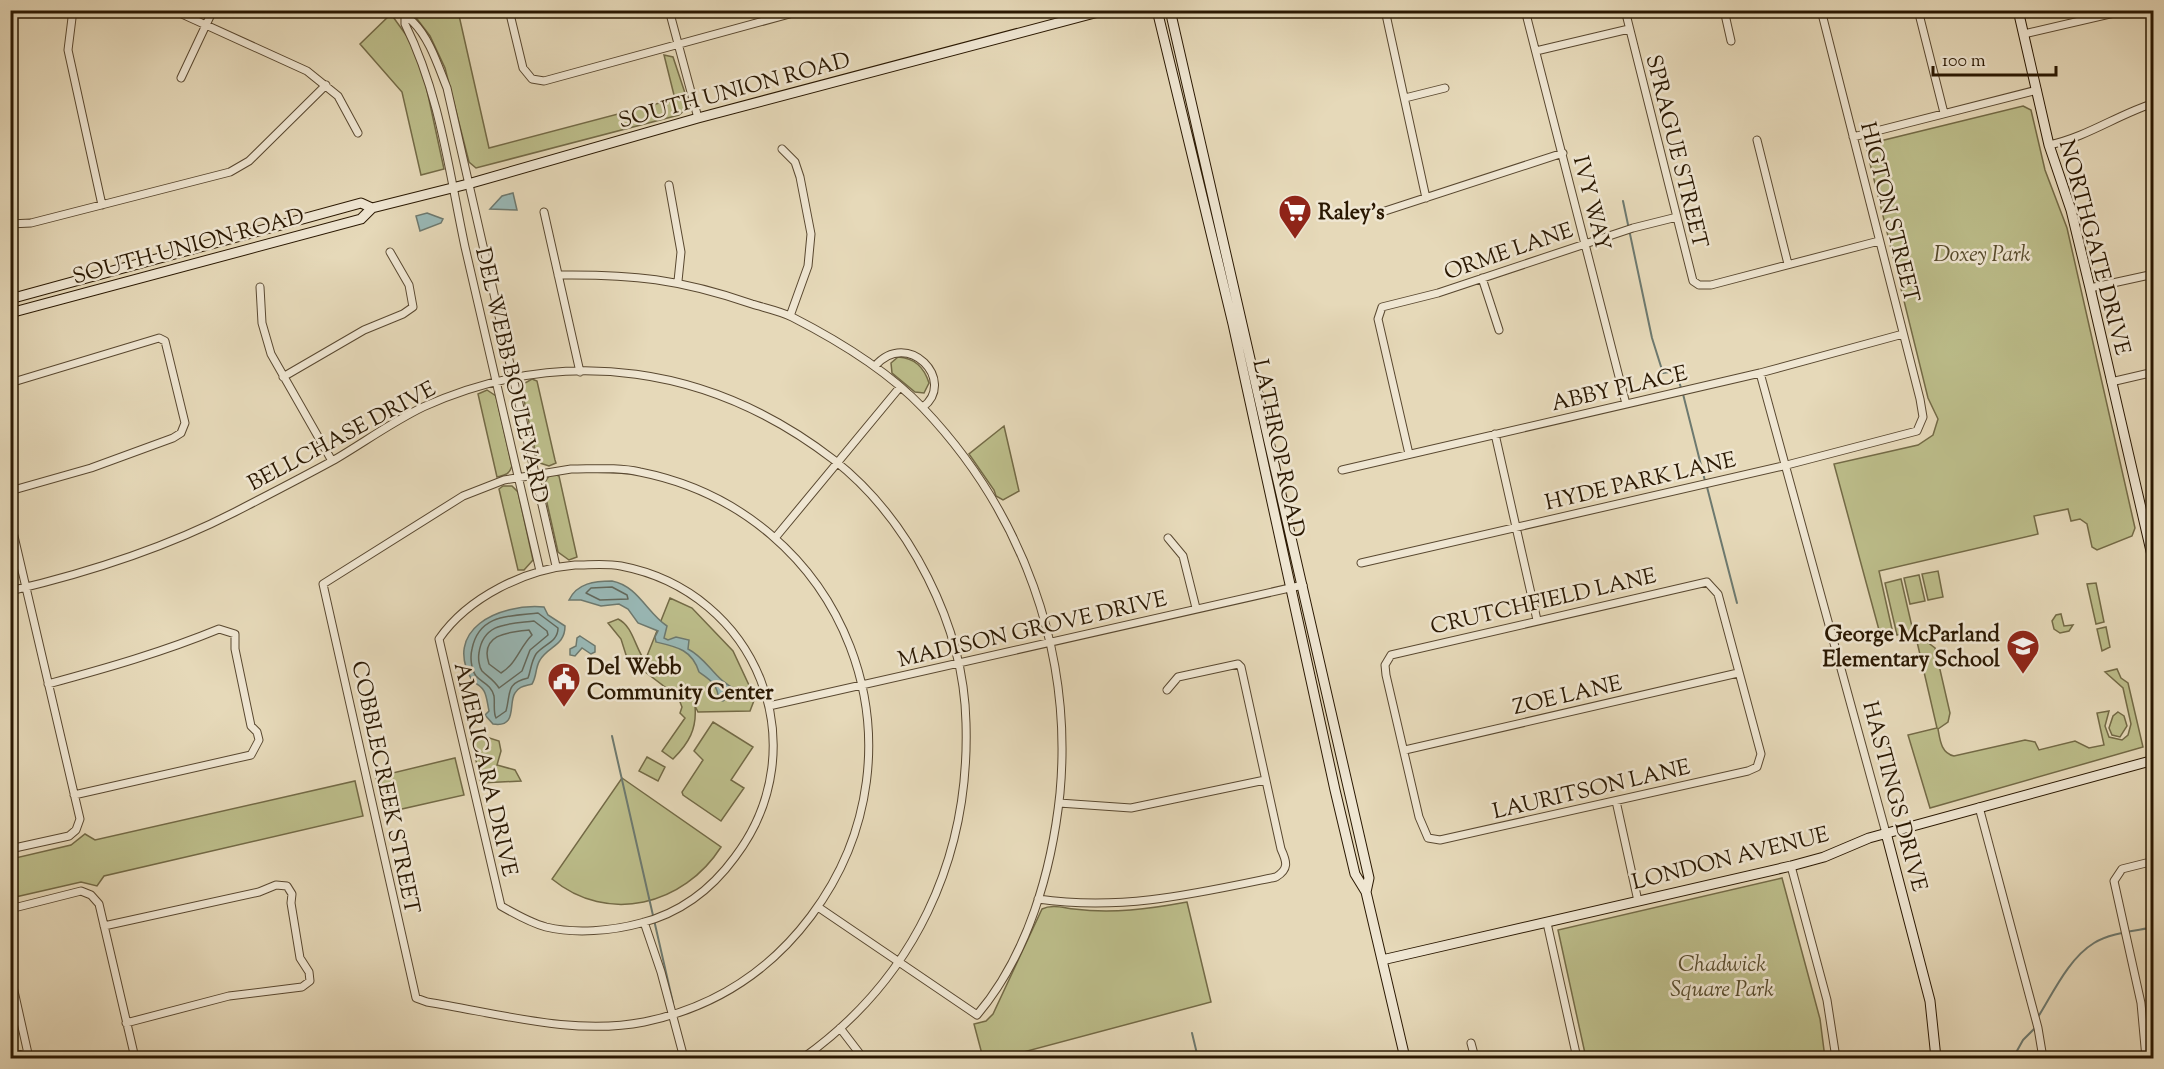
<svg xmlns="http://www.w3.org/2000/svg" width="2164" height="1069" viewBox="0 0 2164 1069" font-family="'Sorts Mill Goudy',serif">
<rect width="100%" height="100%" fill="#e6d9b9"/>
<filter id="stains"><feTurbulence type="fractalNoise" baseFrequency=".00333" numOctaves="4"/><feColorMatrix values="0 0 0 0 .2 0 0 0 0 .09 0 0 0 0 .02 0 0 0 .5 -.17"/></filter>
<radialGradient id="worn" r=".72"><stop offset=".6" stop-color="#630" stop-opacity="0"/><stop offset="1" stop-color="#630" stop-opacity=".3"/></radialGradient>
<path fill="#bcbd8a" stroke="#736a46" stroke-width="1.5" d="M411 11H458L489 148 675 99 664 55 673 57 687 99V108L679 115 476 168 469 162 445 68 430 36Z
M391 14 414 46 422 67 444 169 421 175 402 92 360 44Z
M2023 106 2031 110 2045 170 2067 228 2135 528 2132 536 2097 550 2092 547 2087 524 2080 519 2071 521 2068 509 2034 516 2038 534 1879 571 1894 638 1882 641 1834 464 1918 445 1933 435 1938 419 1928 398 1866 147 1872 143Z
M898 357C915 358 924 367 929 383L924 393 915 392 892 373 891 363Z
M532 379 537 381 555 460 556 463 549 466 540 463 537 459 522 391 525 383Z
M487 390 496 396 512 466C509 475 505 475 497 477L478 394Z
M1004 426 1019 491 1003 500 996 496 994 490 969 454Z
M554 474 559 476 577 557 569 560 558 552 543 485 549 476Z
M503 486H512L518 492 533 560 524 570H518L499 489Z
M1938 571 1943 597 1928 600 1922 574Z
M1919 575 1925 601 1910 604 1904 578Z
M1901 579 1913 631 1897 635 1885 583Z
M2096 583 2104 622 2096 624 2087 584Z
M670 598 692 608 733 651 755 698 750 711 698 712 695 706C697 729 689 743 673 759L662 751 685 718 680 713 682 707 678 697 627 658 621 639 608 623 618 619C633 626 635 648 645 661Z
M2061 614 2064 626 2073 625 2069 631 2060 633 2054 629 2052 621 2056 615Z
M2106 627 2110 647 2102 651 2097 629Z
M1915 633 1935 648 1950 713 1948 722 1938 729C1940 740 1941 753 1954 756L2025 740 2035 742 2039 750 2075 741 2089 748 2104 745 2097 713 2109 711 2105 726 2109 737 2122 740 2128 735 2131 724 2123 688 2105 672 2117 669 2121 678 2128 683 2143 747 1930 808 1908 735 1937 728Z
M2118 712 2124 716 2127 726 2120 737 2112 735 2109 728 2113 716Z
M713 722 753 747 731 780 744 788 721 821 683 795 682 792 703 760 694 751Z
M483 736 499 741 501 751 497 765 515 770 521 781 481 783 471 738Z
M647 757 665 767 658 781 639 771Z
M455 758 464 795 384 813 376 777Z
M622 778 721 847C684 905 608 925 552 879Z
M355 781 363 816 104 876 97 886 81 882 11 898V859L71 845 85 834 95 840Z
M1782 878 1820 1019 1825 1058H1586L1558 930Z
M1187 902 1211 1002 1001 1058H983L974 1024 986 1021 993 1014 1042 909C1052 904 1064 908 1074 909 1112 914 1149 909 1187 902Z"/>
<path fill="#99b9b7" stroke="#6d796f" stroke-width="1.5" d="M513 193 517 210 490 209 502 196Z
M427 213 443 219 441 223 420 231 416 216Z
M612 581C638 586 647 613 667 626L664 638 668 640 676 637 689 640 688 649C708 659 714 680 737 690L723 701 719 700C717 684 712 681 699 672 692 650 678 647 656 642L655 637 658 631 638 623 628 609 619 604 601 606 581 600H569C577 583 595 581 612 581Z
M544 607 548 615 565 626C565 646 548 646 540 660 535 668 537 676 532 684 525 686 519 686 515 693 508 703 518 728 493 724L485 715 489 711C486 697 487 688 473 682 441 630 499 603 544 607Z
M580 636 595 646V652L591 654 582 648 575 656 570 655V649L576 646 577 638Z"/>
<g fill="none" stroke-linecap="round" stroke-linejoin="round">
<path stroke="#62685c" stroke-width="1.5" d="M612 587 627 595 628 599 600 600 586 593 591 588Z
M538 613 558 628C558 642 544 644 536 654 531 662 531 670 528 678 505 683 511 694 506 711L496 718C493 712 495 703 494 696 491 684 482 683 476 676 471 669 470 657 472 649 479 614 510 616 538 613Z
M534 621 547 631 548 635 530 650 522 671 499 688C494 680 488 677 482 671 479 667 478 658 479 653 483 622 510 624 534 621Z
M529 630 532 635C519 648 517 663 501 673L489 664C479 634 509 632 529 630Z"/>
<path stroke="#6d796f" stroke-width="2" d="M1623 201 1652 338 1663 373 1676 371 1681 388
M1683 394 1705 481
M1707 487 1737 603
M612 736 673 1003
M2038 1017C2053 993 2069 958 2094 943 2110 933 2135 931 2154 927
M1192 1033 1198 1058
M2013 1058 2023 1040 2036 1027"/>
<g stroke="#594830" stroke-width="9">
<path id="street" d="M73 10 68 50 102 205
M173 10 307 71 338 96 358 133
M398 10C403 16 409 18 413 22 430 39 438 66 447 88L556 566
M509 10 523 68 532 79 544 81 804 10
M669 10 698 118
M1385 10 1426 198
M1525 10 1626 404
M1625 10 1693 281 1699 285H1711L1879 241
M1724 10 1731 41
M1918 10 1944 113
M405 18V24C440 94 449 172 465 247 489 355 514 463 540 571
M2024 34 2127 10
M1536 51 1629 29
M181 78 213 10
M1405 98 1445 88
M1853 137 2037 90
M1757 140 1788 264
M2049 145C2087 137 2117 115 2154 103
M782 149 795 162 800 177 811 234 808 266 790 316
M669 185 681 252 678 281
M544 212 580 372
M1382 212 1563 153
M10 224 31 223 230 172 249 161 326 85
M558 275C632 274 680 279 752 304 765 308 780 311 792 317 837 340 889 372 923 408 1022 512 1073 651 1060 793 1052 870 1028 955 977 1015L818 907
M1482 278 1499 330
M260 287 262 323 271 354 332 461
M2090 288 2154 274
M875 366C908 328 957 381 923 407
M1760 373 1886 833
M283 377 364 330 403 314 413 307 409 285 390 252
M2111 382 2154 372
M10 383 159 338 165 341 185 423 181 433 173 438 91 468 10 491
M1495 434 1537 620
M1409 454 1378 319 1382 307 1438 293 1633 228 1677 217
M571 469C594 469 618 467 640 472 846 513 937 748 811 916 769 972 712 1008 644 1022 573 1036 497 1013 427 1002L416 998 323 584 463 496 504 480Z
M1342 470 1760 373 1903 334
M10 519 80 819 76 830 69 836 10 849
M775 538 900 387
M1168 538 1183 556 1196 608
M1361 563 1783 466 1917 431 1923 417 1920 399 1821 10
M575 565C590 565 606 563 621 566 757 592 819 746 735 857 711 890 680 913 641 923 612 931 575 934 546 927 531 923 515 914 501 906L439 639C468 597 526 569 575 565Z
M1707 582 1718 594 1761 754 1757 767 1748 771 1440 840 1428 838 1419 817 1386 675 1385 665 1391 655Z
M10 591C87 573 165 548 235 512 268 495 301 478 334 460 363 443 392 422 423 407 565 343 712 366 834 460 910 520 964 626 966 723 970 859 914 979 803 1058
M48 684C107 668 163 652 219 629L235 634V649L251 726 257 732 259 740 251 755 74 795
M769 706 1303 585
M1405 750 1738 673
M1616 801 1638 901
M1059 803 1131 808 1265 780
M1979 807 2038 1028 2043 1058
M1791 866 1827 1000 1836 1058
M1038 899C1122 911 1194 894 1276 877 1289 869 1287 862 1281 849L1241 667 1238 664 1178 677 1167 690
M10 909 81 891 91 895 99 904 135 1058
M644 922 661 972 684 1058
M1547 923 1577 1058
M104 926 259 892 276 885 287 886 292 894 291 903 300 958 309 972 310 981 302 987 229 996 126 1023
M10 973 29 1058
M840 1028 863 1058
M1471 1043 1475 1058
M10 1057 28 1053
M2146 1058 2141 1003 2114 881 2122 869 2154 861"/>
</g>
<g stroke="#2a1802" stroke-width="11">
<path id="secondary" d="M1157 10 1233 324 1335 790 1355 874 1366 892 1405 1058
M1170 10 1369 878 1366 892
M2018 10 2049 145 2071 210 2090 288 2154 564
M10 299 361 203 372 208
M10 313 361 219 372 208 468 184 698 118 1106 10
M1886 833 1930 1001 1936 1058
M1382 960 1791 866 1824 857 1869 838 2154 760"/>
</g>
<use href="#street" stroke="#efe6d2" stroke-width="7"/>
<use href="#secondary" stroke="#efe6d2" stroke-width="9"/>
</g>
<defs>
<g id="supermarket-pin" transform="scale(1.725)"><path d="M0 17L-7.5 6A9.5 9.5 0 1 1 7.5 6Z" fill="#8f2418" stroke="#efe6d2"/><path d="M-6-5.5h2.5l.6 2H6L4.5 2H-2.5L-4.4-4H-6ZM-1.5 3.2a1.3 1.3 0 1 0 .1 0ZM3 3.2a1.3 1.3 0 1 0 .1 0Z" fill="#fff"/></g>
<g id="school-pin" transform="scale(1.725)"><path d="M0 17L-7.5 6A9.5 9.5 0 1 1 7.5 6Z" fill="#8f2418" stroke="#efe6d2"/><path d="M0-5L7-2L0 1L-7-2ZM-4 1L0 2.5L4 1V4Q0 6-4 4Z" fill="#fff"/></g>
<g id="civic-pin" transform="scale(1.725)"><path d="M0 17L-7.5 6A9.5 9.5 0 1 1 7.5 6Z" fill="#8f2418" stroke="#efe6d2"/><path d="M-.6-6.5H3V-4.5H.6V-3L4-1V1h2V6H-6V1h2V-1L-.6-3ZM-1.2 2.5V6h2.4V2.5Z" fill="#fff"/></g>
</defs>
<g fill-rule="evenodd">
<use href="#supermarket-pin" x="1295" y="211"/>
<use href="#school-pin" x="2023" y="646"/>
<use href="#civic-pin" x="564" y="679"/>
</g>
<g text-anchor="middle" stroke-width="5" stroke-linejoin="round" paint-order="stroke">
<g font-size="22" fill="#2a1802" stroke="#efe6d2">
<text transform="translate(734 89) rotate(-15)" y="8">SOUTH UNION ROAD</text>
<text transform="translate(1678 151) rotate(76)" y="8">SPRAGUE STREET</text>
<text transform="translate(1593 203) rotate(76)" y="8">IVY WAY</text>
<text transform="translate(1891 212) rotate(76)" y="8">HIGTON STREET</text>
<text transform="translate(188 245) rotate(-15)" y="8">SOUTH UNION ROAD</text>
<text transform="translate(2096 247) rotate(75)" y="8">NORTHGATE DRIVE</text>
<text transform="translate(1508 250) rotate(-19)" y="8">ORME LANE</text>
<text transform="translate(513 375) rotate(77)" y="8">DEL WEBB BOULEVARD</text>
<text transform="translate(1619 387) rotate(-13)" y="8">ABBY PLACE</text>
<text transform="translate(341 435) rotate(-28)" y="8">BELLCHASE DRIVE</text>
<text transform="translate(1280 448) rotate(78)" y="8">LATHROP ROAD</text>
<text transform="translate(1640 480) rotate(-13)" y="8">HYDE PARK LANE</text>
<text transform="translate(1543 600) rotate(-13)" y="8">CRUTCHFIELD LANE</text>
<text transform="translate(1032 628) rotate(-13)" y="8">MADISON GROVE DRIVE</text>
<text transform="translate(1567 694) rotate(-13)" y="8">ZOE LANE</text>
<text transform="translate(487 769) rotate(77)" y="8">AMERICARA DRIVE</text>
<text transform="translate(387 787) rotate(78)" y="8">COBBLECREEK STREET</text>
<text transform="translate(1591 788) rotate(-13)" y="8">LAURITSON LANE</text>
<text transform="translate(1896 796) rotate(75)" y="8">HASTINGS DRIVE</text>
<text transform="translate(1730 857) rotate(-14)" y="8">LONDON AVENUE</text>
</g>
<g font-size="22" font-weight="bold" fill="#2a1802" stroke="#efe6d2" text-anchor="start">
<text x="1318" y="219">Raley's</text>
<text x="2000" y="641" text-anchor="end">George McParland<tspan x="2000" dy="25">Elementary School</tspan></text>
<text x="587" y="674">Del Webb<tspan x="587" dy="25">Community Center</tspan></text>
</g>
<g font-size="22" font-style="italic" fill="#564a2b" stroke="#efe6d2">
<text x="1982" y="261">Doxey Park</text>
<text x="1722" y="971">Chadwick<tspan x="1722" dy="25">Square Park</tspan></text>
</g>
</g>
<rect width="2164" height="1069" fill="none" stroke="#e6d9b9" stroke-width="36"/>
<rect x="12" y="12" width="2140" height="1045" fill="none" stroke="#2a1802" stroke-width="3"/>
<rect x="18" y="18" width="2128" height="1033" fill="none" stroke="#2a1802" stroke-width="1.5"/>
<path d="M1933 66v9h123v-9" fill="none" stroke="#2a1802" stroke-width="3"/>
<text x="1942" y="66" font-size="18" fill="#2a1802" stroke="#efe6d2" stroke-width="4.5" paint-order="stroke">100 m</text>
<rect width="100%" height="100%" filter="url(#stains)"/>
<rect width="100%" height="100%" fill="url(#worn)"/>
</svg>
